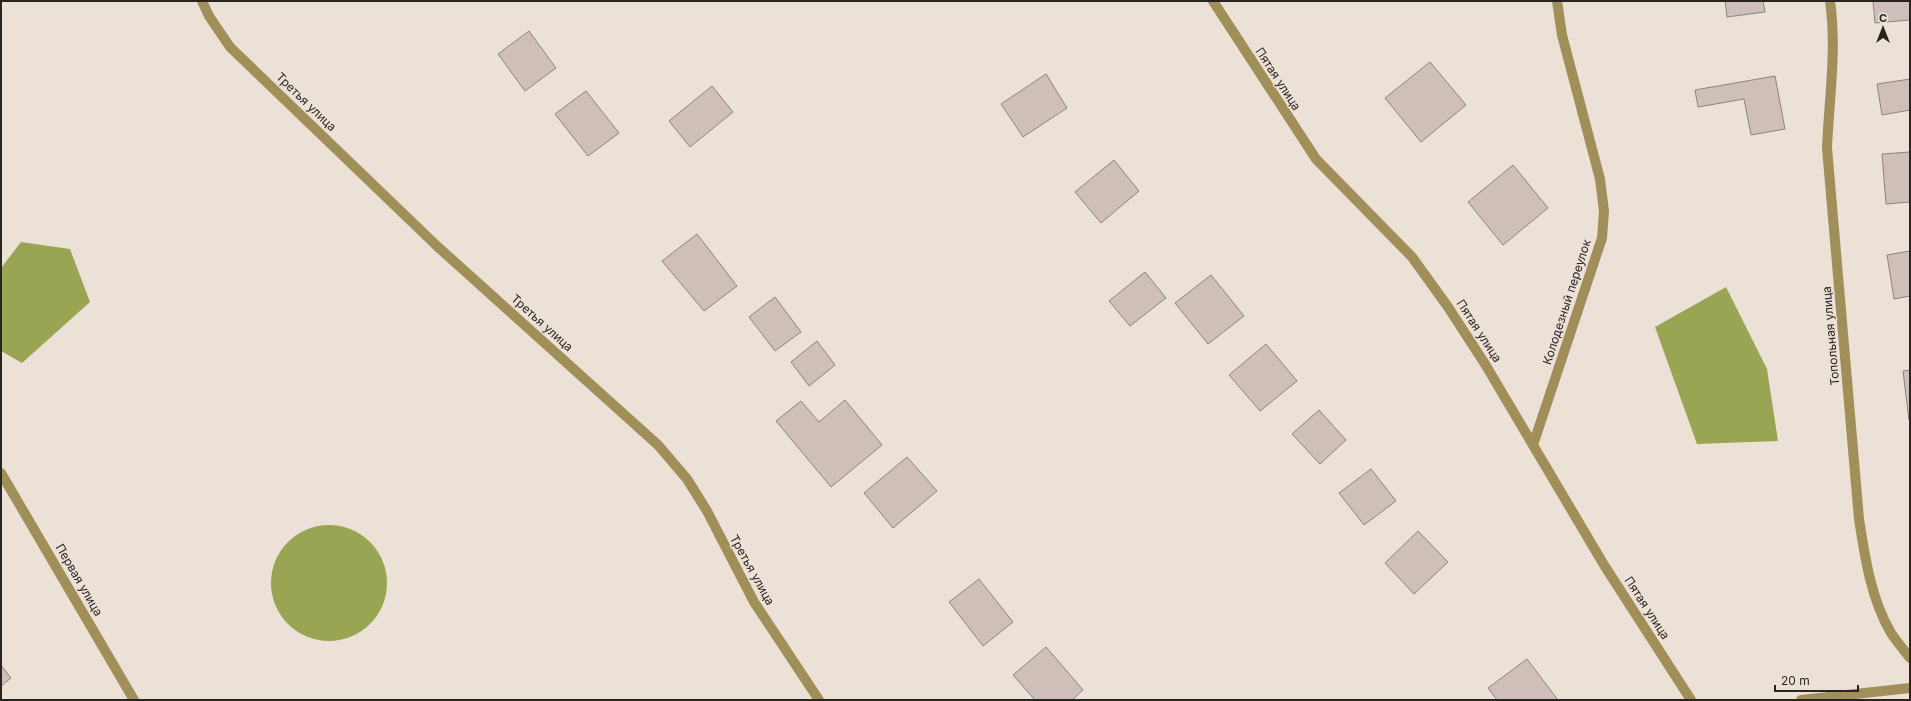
<svg xmlns="http://www.w3.org/2000/svg" width="1911" height="701" viewBox="0 0 1911 701" font-family="Inter,sans-serif">
<rect width="100%" height="100%" fill="#ece1d6"/>
<path fill="#9aa553" d="M21 242 70 249 90 302 22 363 1 351V268Z
M1726 287 1767 369 1778 441 1697 444 1655 327Z
M271 583a58 58 0 1 1 116 0a58 58 0 1 1-116 0Z"/>
<path fill="#cec0b9" stroke="#90827c" d="M1725 1H1763L1765 12 1727 17Z
M1873 1H1910V20L1875 23Z
M529 31 556 68 525 91 498 54Z
M1430 62 1466 105 1421 142 1385 98Z
M1046 74 1067 108 1023 137 1001 104Z
M1775 76 1785 129 1751 135 1744 99 1698 107 1695 90Z
M1910 79V110L1882 115 1877 84Z
M712 86 733 112 690 147 669 121Z
M586 91 619 133 588 156 555 114Z
M1910 152V202L1886 204 1882 154Z
M1114 160 1139 191 1101 223 1075 192Z
M1513 165 1548 208 1503 245 1468 202Z
M697 234 737 286 704 311 662 261Z
M1910 251V296L1894 299 1887 255Z
M1145 272 1166 298 1130 326 1109 301Z
M1211 275 1244 316 1208 344 1175 303Z
M775 297 801 332 775 351 749 317Z
M817 341 835 365 809 386 791 362Z
M1266 344 1297 381 1260 411 1229 375Z
M1910 370V420H1909L1903 371Z
M845 400 882 445 831 487 776 421 801 401 819 422Z
M1319 410 1346 440 1320 464 1292 434Z
M907 457 937 491 893 528 864 493Z
M1371 469 1396 501 1364 525 1339 493Z
M1418 531 1448 562 1414 594 1385 563Z
M979 579 1013 622 983 646 949 602Z
M1046 647 1083 690 1072 700H1035L1013 675Z
M1527 659 1558 700H1497L1488 688Z
M1 665 11 678 1 686Z"/>
<g fill="none" stroke-linecap="round" stroke-linejoin="round">
<path stroke="#a08f59" stroke-width="10" d="M202 1 209 16 230 47 438 247 658 445 687 479 707 511 754 602 819 700
M1213 1 1316 159 1412 257 1448 307 1485 364 1604 565 1691 700
M1830 1C1837 50 1829 99 1827 148L1859 519C1865 558 1871 599 1891 633 1897 642 1904 650 1910 658
M1533 445 1602 238 1604 211 1600 179 1562 35 1557 1
M1 473 134 700
M1801 700 1910 688"/>
</g>
<g text-anchor="middle" stroke-width="3" stroke-linejoin="round" paint-order="stroke">
<g font-size="12" fill="#28241f" stroke="#ece1d6">
<text transform="translate(1278 79) rotate(57)" y="4">Пятая улица</text>
<text transform="translate(306 102) rotate(44)" y="4">Третья улица</text>
<text transform="translate(1567 302) rotate(-72)" y="4">Колодезный переулок</text>
<text transform="translate(542 323) rotate(42)" y="4">Третья улица</text>
<text transform="translate(1479 331) rotate(57)" y="4">Пятая улица</text>
<text transform="translate(1831 336) rotate(-95)" y="4">Топольная улица</text>
<text transform="translate(752 570) rotate(61)" y="4">Третья улица</text>
<text transform="translate(79 580) rotate(60)" y="4">Первая улица</text>
<text transform="translate(1647 608) rotate(57)" y="4">Пятая улица</text>
</g>
</g>
<rect width="1911" height="701" fill="none" stroke="#28241f" stroke-width="4"/>
<g transform="translate(1883 28)" stroke="#ece1d6" stroke-width="3" paint-order="stroke">
<path d="M0-3L7 15L0 10L-7 15Z" fill="#28241f"/>
<text y="-6" font-size="11" font-weight="bold" text-anchor="middle" fill="#28241f">С</text>
</g>
<path d="M1775 685v6h83v-6" fill="none" stroke="#28241f" stroke-width="2"/>
<text x="1781" y="685" font-size="12" fill="#28241f" stroke="#ece1d6" stroke-width="3" paint-order="stroke">20 m</text>
</svg>
